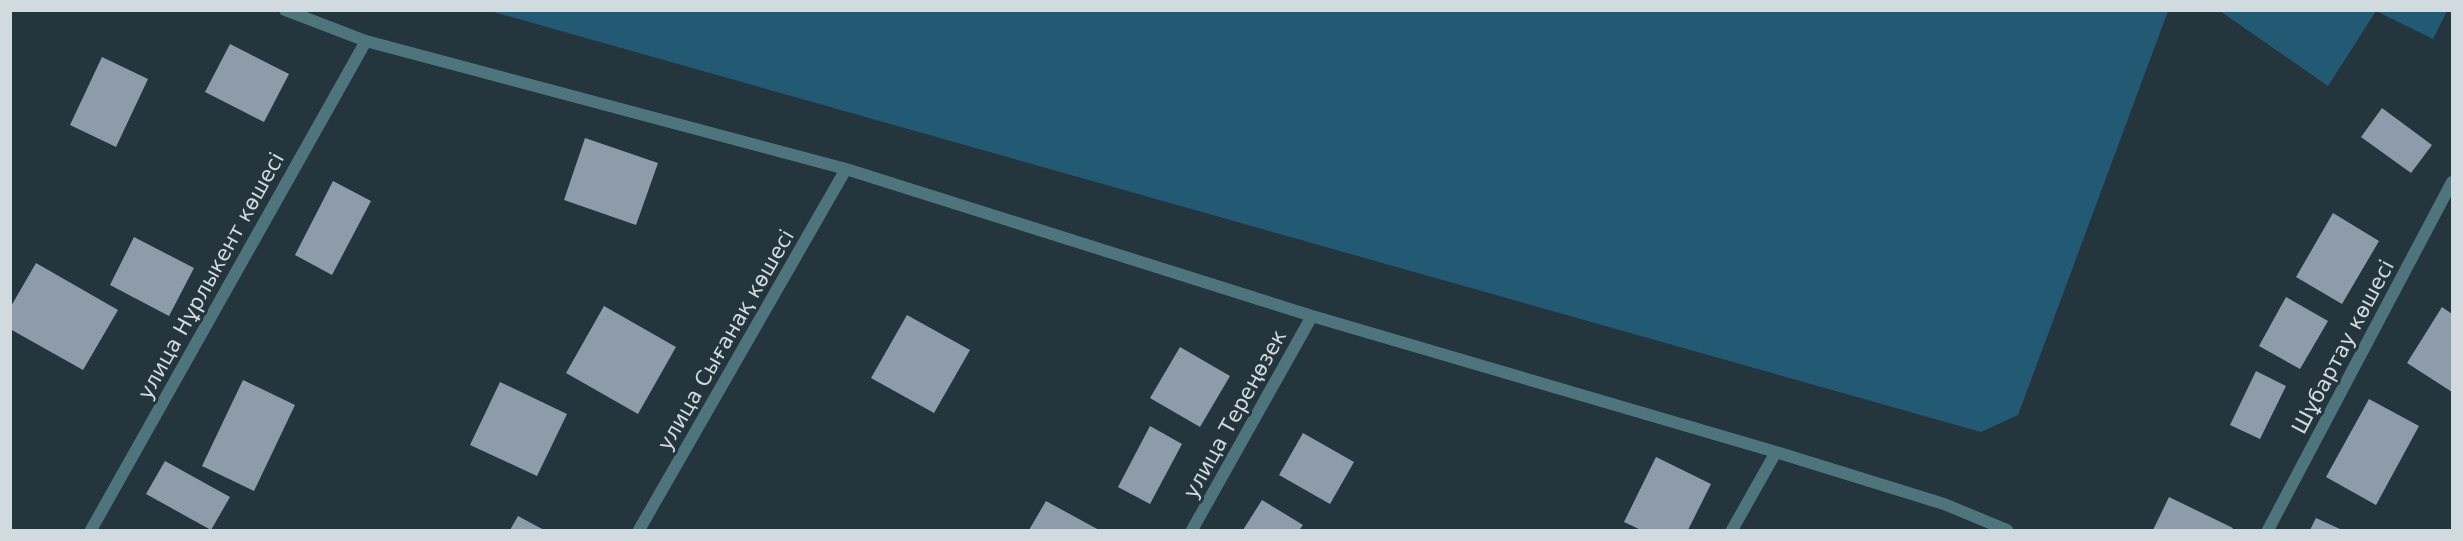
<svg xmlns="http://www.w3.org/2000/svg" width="2463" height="541" viewBox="0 0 2463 541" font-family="'DejaVu Sans',sans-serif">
<rect width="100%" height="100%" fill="#25353d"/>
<path fill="#235a73" d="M490 11 2168 10V11L2018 415 1981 432Z
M2220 11H2447L2433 39 2376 11 2328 86Z"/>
<path fill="#8e9caa" d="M230 44 289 74 264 122 205 92Z
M102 57 148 79 116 147 70 125Z
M2382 108 2432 145 2411 173 2361 137Z
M585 138 658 163 636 225 564 200Z
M333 181 371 201 332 275 295 255Z
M2333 213 2379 241 2342 304 2296 277Z
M134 237 194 268 169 316 110 285Z
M36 263 118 310 83 370 10 329V308Z
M2286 297 2328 321 2300 369 2259 346Z
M604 306 676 347 638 414 566 373Z
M2442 307 2452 314V392L2407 363Z
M907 315 970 350 934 413 871 378Z
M1180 347 1230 376 1200 427 1150 398Z
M2256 371 2286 386 2260 439 2230 425Z
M243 380 295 405 254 491 202 466Z
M500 382 567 414 537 476 470 445Z
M2369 399 2419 426 2376 505 2326 477Z
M1150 426 1182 444 1150 504 1118 487Z
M1303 433 1354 462 1330 504 1279 475Z
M1656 457 1711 484 1688 530H1641L1624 522Z
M165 461 230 497 211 530 146 494Z
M2169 497 2233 528 2232 530H2153Z
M1262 500 1303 525 1299 530H1243Z
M1046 501 1099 530H1029Z
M518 516 544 530H510Z
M2316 518 2342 530H2310Z"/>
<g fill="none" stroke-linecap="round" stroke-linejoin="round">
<path stroke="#4e747c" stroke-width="12" d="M285 10 366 41 846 169 1312 316 1776 452 1944 504 2007 530
M91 530 366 41
M639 530 846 169
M1192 530 1312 316
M1732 530 1776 452
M2268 530 2452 182"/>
</g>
<g text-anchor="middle" stroke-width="6" stroke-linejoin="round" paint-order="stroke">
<g font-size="21" fill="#d0dadf" stroke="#25353d">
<text transform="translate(211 276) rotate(-61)" y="7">улица Нұрлыкент көшесі</text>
<text transform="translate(726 340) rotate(-60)" y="7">улица Сығанақ көшесі</text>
<text transform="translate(2343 347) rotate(-62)" y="7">Шұбартау көшесі</text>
<text transform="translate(1235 414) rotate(-61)" y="7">улица Тереңөзек</text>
</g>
</g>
<rect width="2463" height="541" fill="none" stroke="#d0dadf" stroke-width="24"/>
</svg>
